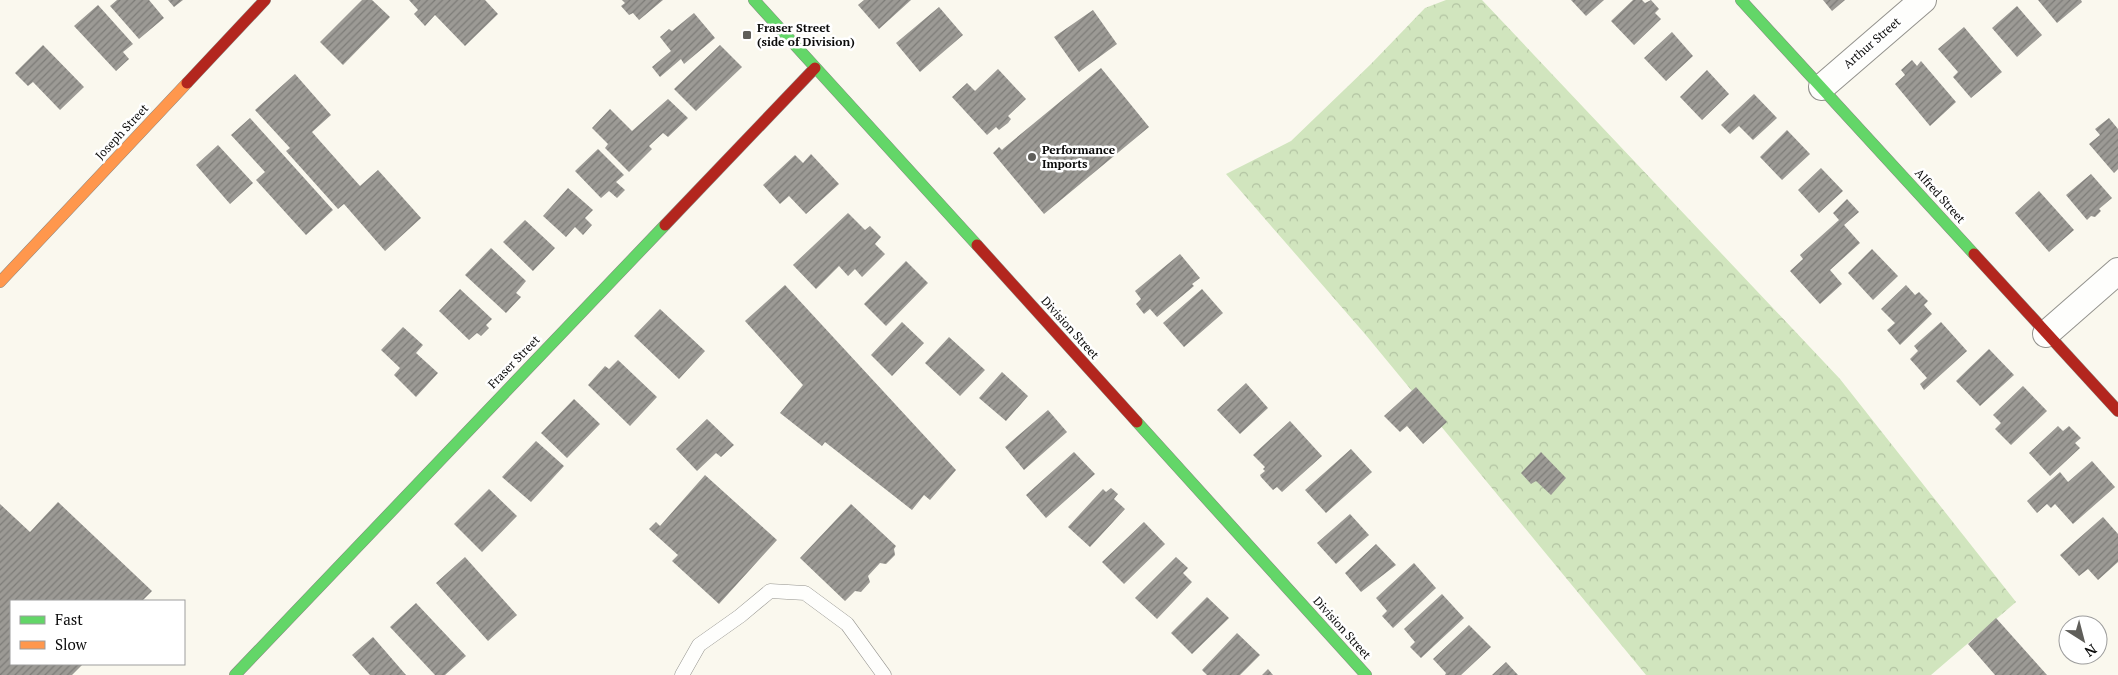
<svg xmlns="http://www.w3.org/2000/svg" width="2118" height="675" viewBox="0 0 2118 675" font-family="'PT Serif',serif">
<defs>
<pattern id="forest-crowns" width="20" height="18" patternUnits="userSpaceOnUse" patternTransform="scale(1.25)"><rect width="20" height="18" fill="#d1e5be"/><path d="M2 6a3 3 0 1 1 6 0M12 15a3 3 0 1 1 6 0" fill="none" stroke="#b2c3a2"/></pattern>
<pattern id="building-hatch" width="6" height="6" patternUnits="userSpaceOnUse" patternTransform="scale(1.25)"><rect width="6" height="6" fill="#9c9a95"/><path d="M-1 1l2-2M0 6l6-6M5 7l2-2" fill="none" stroke="#7d7c78"/></pattern>
</defs>
<rect width="100%" height="100%" fill="#faf8ee"/>
<path fill="url(#forest-crowns)" d="M1446 0H1482L1840 379 2016 602 1931 675H1646L1365 334 1226 174 1291 141 1371 64 1425 8Z"/>
<path fill="url(#building-hatch)" d="M117 0H149L164 18 139 39 110 6Z
M168 0H183L174 7Z
M362 0H372L390 17 343 65 320 42Z
M409 0H485L498 14 465 46 435 15 425 26 414 14 418 10Z
M622 0H663L639 20 633 13 629 15 621 6 625 3Z
M864 0H911L879 29 858 5Z
M1571 0H1604L1586 16Z
M1633 0H1642L1645 3 1651 0 1659 9 1655 13 1661 19 1634 45 1611 21Z
M1823 0H1845L1832 11Z
M2038 0H2081L2082 2 2057 23Z
M98 5 133 44 123 52 129 59 116 71 74 26Z
M2017 6 2042 35 2017 57 1992 28Z
M939 7 963 35 920 72 896 43Z
M1093 10 1117 44 1079 72 1054 37Z
M694 13 715 38 684 64 681 59 660 77 652 67 671 51 660 37 669 29 672 31Z
M1964 27 2002 72 1971 98 1953 77 1958 72 1938 49Z
M1672 32 1693 56 1666 81 1644 58Z
M43 45 84 87 60 110 33 82 28 86 15 73Z
M720 45 742 67 696 111 674 89Z
M1912 60 1917 66 1921 61 1956 102 1930 126 1895 84 1905 75 1901 70Z
M1101 68 1149 127 1044 214 993 153 999 147 1002 150 1004 148Z
M998 69 1026 99 1008 116 1011 119 1008 123 999 130 996 127 987 135 952 97 967 83 975 91Z
M1707 70 1729 94 1702 120 1680 97Z
M295 74 331 115 312 132 319 140 360 186 378 170 421 218 385 251 344 204 338 209 286 151 290 148 255 110Z
M1754 94 1777 118 1753 140 1739 126 1730 134 1721 125Z
M668 99 688 118 668 137 663 133 649 146 652 149 629 172 605 148 608 144 592 128 610 109 632 131Z
M250 118 333 210 306 235 256 180 265 172 231 135Z
M2109 118 2118 129V169L2114 173 2089 144 2100 135 2095 129Z
M1787 130 1810 154 1782 180 1760 157Z
M218 145 253 183 230 204 196 165Z
M598 149 624 175 616 182 625 190 617 198 609 191 601 198 575 171Z
M811 154 839 184 806 214 789 196 780 204 763 185 795 155 803 163Z
M1821 168 1843 191 1819 213 1798 190Z
M2091 174 2112 198 2099 209 2101 211 2095 217 2091 216 2087 220 2066 195Z
M568 188 593 210 585 218 592 225 583 235 575 227 566 237 543 216Z
M2039 191 2074 230 2049 252 2015 213Z
M1847 199 1859 212 1844 225 1860 243 1830 270 1842 284 1820 304 1790 271 1803 259 1800 255 1839 220 1833 213Z
M848 213 865 230 870 226 881 237 875 244 885 254 862 277 855 269 848 276 839 266 816 289 793 265Z
M525 220 555 248 533 271 503 242Z
M491 248 526 281 516 293 521 297 506 313 465 275Z
M1872 249 1898 276 1873 300 1848 273Z
M1180 254 1200 278 1192 284 1194 286 1157 317 1150 309 1144 314 1136 304 1141 299 1135 291Z
M906 261 928 283 886 326 864 304Z
M785 285 956 470 930 500 924 495 912 510 825 442 822 446 780 413 803 385 745 321Z
M1906 285 1915 295 1919 292 1928 301 1924 305 1932 314 1900 345 1887 330 1895 323 1881 309Z
M460 289 492 319 486 325 489 328 481 336 477 333 469 340 439 311Z
M1202 289 1223 313 1184 347 1163 323Z
M660 309 705 351 679 379 634 336Z
M902 322 924 343 892 376 871 355Z
M1941 322 1967 351 1924 390 1920 384 1927 378 1910 359 1918 351 1914 346Z
M403 327 423 345 416 353 438 373 416 397 394 375 400 368 381 350Z
M949 337 985 370 960 396 925 363Z
M1989 349 2014 375 1980 406 1956 381Z
M618 360 657 397 630 426 588 385 605 366 609 369Z
M1002 372 1028 396 1006 421 979 398Z
M1246 383 1268 408 1240 434 1217 410Z
M2023 386 2047 411 2011 445 1995 429 2001 423 1993 415Z
M1416 387 1447 422 1423 444 1407 426 1400 432 1384 416Z
M574 399 600 424 567 458 541 433Z
M1048 410 1067 432 1024 470 1005 447Z
M707 419 734 445 721 457 716 453 697 471 676 449Z
M1290 421 1322 456 1282 492 1277 487 1273 490 1261 477 1260 475 1265 471 1263 469 1265 467 1253 455Z
M2058 426 2063 431 2069 426 2081 438 2075 443 2080 448 2050 476 2029 453Z
M536 441 564 466 531 502 502 477Z
M1351 449 1372 472 1326 513 1305 490Z
M1074 452 1095 474 1046 518 1026 495Z
M1541 452 1566 478 1551 495 1536 481 1531 484 1521 473Z
M2092 461 2115 487 2073 524 2055 504 2051 508 2047 504 2037 513 2027 501 2060 472 2068 482Z
M705 475 777 540 719 604 672 561 678 555 649 529 656 522 660 526Z
M1111 488 1118 494 1114 499 1125 509 1090 547 1068 527 1103 489 1106 492Z
M489 489 517 516 482 552 454 524Z
M58 502 152 591 142 601H11V664H83L72 675H0V504L30 532Z
M851 504 896 546 894 549 895 555 886 564 880 563 868 576 870 582 861 592 855 591 845 601 800 558Z
M1350 514 1369 535 1336 564 1317 543Z
M2103 517 2118 534V562L2098 580 2088 569 2079 576 2060 555Z
M1144 522 1165 544 1124 584 1102 562Z
M1376 544 1396 565 1361 592 1345 573Z
M465 557 517 615 488 641 436 583Z
M1176 557 1188 568 1183 573 1192 582 1157 619 1135 598Z
M1414 563 1436 588 1393 628 1382 616 1387 611 1376 598Z
M1442 594 1464 618 1421 658 1410 647 1415 642 1404 629Z
M1207 597 1229 618 1192 654 1171 633Z
M416 603 466 656 445 675H435L390 627Z
M1996 618 2047 675H1995L1968 644Z
M1469 625 1491 647 1461 675H1445L1446 673 1433 659Z
M1237 633 1260 655 1240 675H1207L1202 670Z
M373 637 406 675H370L352 655Z
M1506 662 1518 675H1492Z
M1268 669 1273 675H1262Z"/>
<g fill="none" stroke-linecap="round" stroke-linejoin="round">
<g stroke="#93928d" stroke-width="15">
<path id="lane" d="M682 675 699 645 740 616 770 591 805 593 847 624 884 675"/>
</g>
<g stroke="#93928d" stroke-width="28">
<path id="street" d="M1822 87 1923 0
M2046 334 2118 271"/>
</g>
<g stroke="#898884" stroke-width="12">
<path id="fast" d="M754 0 977 245
M1741 0 1974 254
M1137 422 1366 675
M235 675 665 225"/>
</g>
<g stroke="#898884" stroke-width="12">
<path id="slow" d="M0 282 187 83"/>
</g>
<g stroke="#898884" stroke-width="12">
<path id="jam" d="M187 83 265 0
M665 225 815 68
M977 245 1137 422
M1974 254 2118 411"/>
</g>
<use href="#lane" stroke="#fefefc" stroke-width="14"/>
<use href="#street" stroke="#fefefc" stroke-width="26"/>
<use href="#fast" stroke="#63d668" stroke-width="11"/>
<use href="#slow" stroke="#ff974d" stroke-width="11"/>
<use href="#jam" stroke="#b3261e" stroke-width="11"/>
</g>
<g fill="#5f5e5a" stroke="#fff" stroke-width="2">
<rect x="742" y="30" width="10" height="10" rx="2.5"/>
<circle cx="1032" cy="157" r="5"/>
</g>
<g text-anchor="middle" stroke-width="5" stroke-linejoin="round" paint-order="stroke">
<g font-size="12" font-weight="bold" fill="#0b0b0b" stroke="#fff" text-anchor="start">
<text x="757" y="32">Fraser Street<tspan x="757" dy="14">(side of Division)</tspan></text>
<text x="1042" y="154">Performance<tspan x="1042" dy="14">Imports</tspan></text>
</g>
<g font-size="12" fill="#0b0b0b" stroke="#fff">
<text transform="translate(1872 43) rotate(-41)" y="4">Arthur Street</text>
<text transform="translate(122 132) rotate(-47)" y="4">Joseph Street</text>
<text transform="translate(1940 196) rotate(48)" y="4">Alfred Street</text>
<text transform="translate(1070 328) rotate(48)" y="4">Division Street</text>
<text transform="translate(514 362) rotate(-46)" y="4">Fraser Street</text>
<text transform="translate(1342 628) rotate(48)" y="4">Division Street</text>
</g>
</g>
<rect x="10" y="600" width="175" height="65" fill="#ffffff" stroke="#9d9d9d"/>
<rect x="20" y="616" width="25" height="8" fill="#63d668" stroke="#9d9d9d"/>
<text x="55" y="625" font-size="15" fill="#0b0b0b">Fast</text>
<rect x="20" y="641" width="25" height="8" fill="#ff974d" stroke="#9d9d9d"/>
<text x="55" y="650" font-size="15" fill="#0b0b0b">Slow</text>
<g transform="translate(2083 640) rotate(144)"><circle r="24" fill="#ffffff" stroke="#9d9d9d"/>
<path d="M0-4L9 19L0 12L-9 19Z" fill="#5f5e5a"/>
<text y="-8" font-size="14" font-weight="bold" text-anchor="middle" fill="#0b0b0b">N</text>
</g>
</svg>
